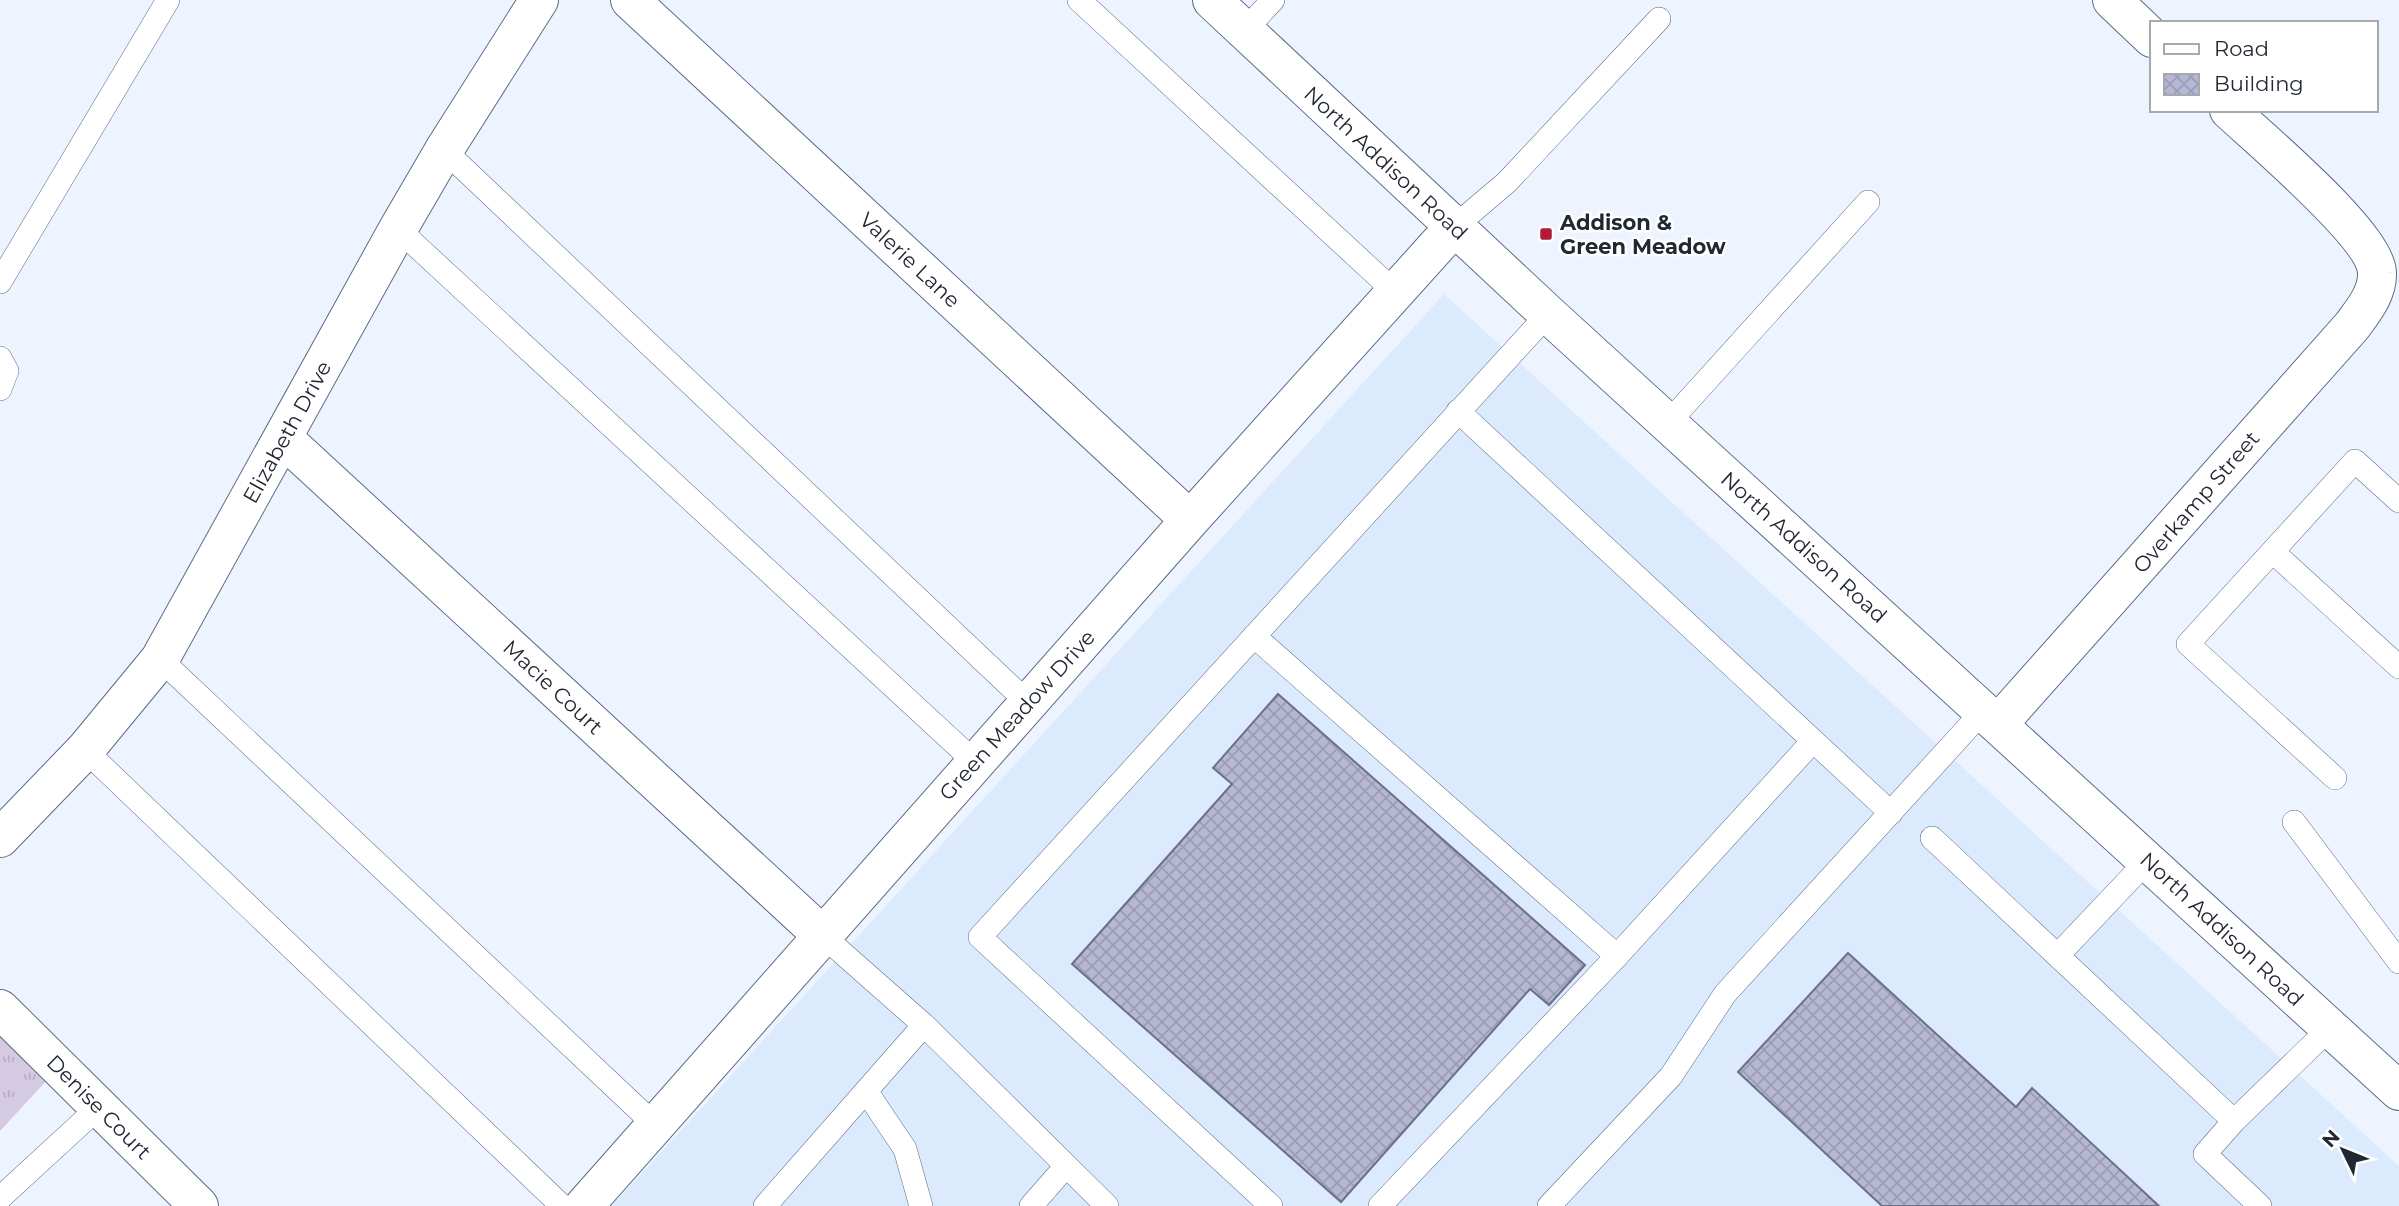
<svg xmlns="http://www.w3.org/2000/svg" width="2399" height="1206" viewBox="0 0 2399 1206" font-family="Montserrat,sans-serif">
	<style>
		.built { fill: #dceafd }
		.park { fill: url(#park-tufts) }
		.building { fill: url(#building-cross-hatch); stroke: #6e708a; stroke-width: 2 }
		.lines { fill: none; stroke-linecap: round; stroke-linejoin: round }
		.service-casing { stroke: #5d6d83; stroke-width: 24 }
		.minor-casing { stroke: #5d6d83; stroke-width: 40 }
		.tertiary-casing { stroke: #5d6d83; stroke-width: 40 }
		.service { stroke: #fff; stroke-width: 23 }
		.minor { stroke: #fff; stroke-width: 38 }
		.tertiary { stroke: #fff; stroke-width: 38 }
		.poi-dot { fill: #b01c37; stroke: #fff; stroke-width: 2.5 }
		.labels { text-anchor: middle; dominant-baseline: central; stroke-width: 5; stroke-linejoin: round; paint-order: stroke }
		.street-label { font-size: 21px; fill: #212832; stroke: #fff }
		.poi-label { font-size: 21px; font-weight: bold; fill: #212832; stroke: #fff; text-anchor: start }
	</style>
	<defs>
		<pattern id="park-tufts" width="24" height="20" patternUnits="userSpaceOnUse" patternTransform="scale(1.75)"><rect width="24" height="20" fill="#d5cae3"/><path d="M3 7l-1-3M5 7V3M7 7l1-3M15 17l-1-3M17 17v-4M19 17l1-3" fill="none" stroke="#b7aec3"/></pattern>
		<pattern id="building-cross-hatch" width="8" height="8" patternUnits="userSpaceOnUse" patternTransform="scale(1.75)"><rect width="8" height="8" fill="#b5b7d3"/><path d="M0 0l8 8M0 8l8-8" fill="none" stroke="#9b9db6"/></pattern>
	</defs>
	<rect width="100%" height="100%" fill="#edf4ff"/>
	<path class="built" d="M1444,294l955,872v40h-1787z"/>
	<path class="park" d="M0,1024l50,53 -50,54z"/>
	<path class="building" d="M1278,694l307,271 -36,40 -19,-16 -189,213 -269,-238 160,-180 -19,-16z
		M1848,953l168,154 16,-19 127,118h-277l-144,-134z"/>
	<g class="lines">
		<g class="service-casing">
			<path id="service" d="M1079,0l315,291
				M1244,31l29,-31
				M444,150l584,553
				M1454,227l53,-45 152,-163
				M398,229l578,534
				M0,282l168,-282
				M0,358l7,13 -7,18
				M1458,411l433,402
				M1668,423l200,-221
				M2273,552l126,115
				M1254,636l363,320 196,-215
				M160,659l495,466
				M85,750l477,456
				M2335,778l-147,-134 167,-183 44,40
				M2294,822l105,140
				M1932,838l302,283
				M822,935l102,90 183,181
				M2058,955l90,-95
				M866,1091l39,58 16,57
				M0,1198l99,-91
				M765,1206l159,-181
				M1031,1206l35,-40
				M1271,1206l-291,-269 568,-623
				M1380,1206l237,-250
				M1549,1206l122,-130 54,-82 259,-284
				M2260,1206l-55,-52 29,-33 96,-93"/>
		</g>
		<g class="minor-casing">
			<path id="minor" d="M630,0l560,520
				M2112,0l40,38
				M284,439l538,496
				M1999,723l353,-397c11,-15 26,-33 25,-53 -1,-37 -117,-134 -148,-163
				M0,838l85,-88 75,-91 238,-430 46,-79 95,-150
				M0,1009l199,197
				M584,1206l606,-686 264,-293"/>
		</g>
		<g class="tertiary-casing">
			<path id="tertiary" d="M1212,0l336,314 851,777"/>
		</g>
		<use href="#service" class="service"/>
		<use href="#minor" class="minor"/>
		<use href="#tertiary" class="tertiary"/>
	</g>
	<rect class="poi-dot" x="1539" y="227" width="14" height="14" rx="3.5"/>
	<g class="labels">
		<g class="street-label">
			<text transform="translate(1386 163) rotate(43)">North Addison Road</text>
			<text transform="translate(910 260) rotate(43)">Valerie Lane</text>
			<text transform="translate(287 432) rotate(-61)">Elizabeth Drive</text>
			<text transform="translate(2196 502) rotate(-49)">Overkamp Street</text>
			<text transform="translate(1804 547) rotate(42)">North Addison Road</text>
			<text transform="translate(553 687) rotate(43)">Macie Court</text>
			<text transform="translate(1017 715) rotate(-48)">Green Meadow Drive</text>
			<text transform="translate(2222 929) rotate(43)">North Addison Road</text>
			<text transform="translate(99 1107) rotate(45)">Denise Court</text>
		</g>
		<g class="poi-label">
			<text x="1560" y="222">Addison &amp;<tspan x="1560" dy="24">Green Meadow</tspan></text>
		</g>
	</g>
	<rect x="2150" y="21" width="228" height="91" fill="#ffffff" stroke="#a6a9ad" stroke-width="2"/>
	<rect x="2164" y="44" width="35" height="10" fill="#ffffff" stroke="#a6a9ad" stroke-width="2"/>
	<text x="2214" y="56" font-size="21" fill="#212832">Road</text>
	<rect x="2164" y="74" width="35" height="21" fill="url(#building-cross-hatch)" stroke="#a6a9ad" stroke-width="2"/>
	<text x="2214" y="91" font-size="21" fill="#212832">Building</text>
	<g transform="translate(2343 1150) rotate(313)" stroke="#ffffff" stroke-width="5" paint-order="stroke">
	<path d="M0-5L12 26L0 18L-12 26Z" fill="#212832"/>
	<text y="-10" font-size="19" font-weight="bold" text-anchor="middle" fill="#212832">N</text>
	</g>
</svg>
